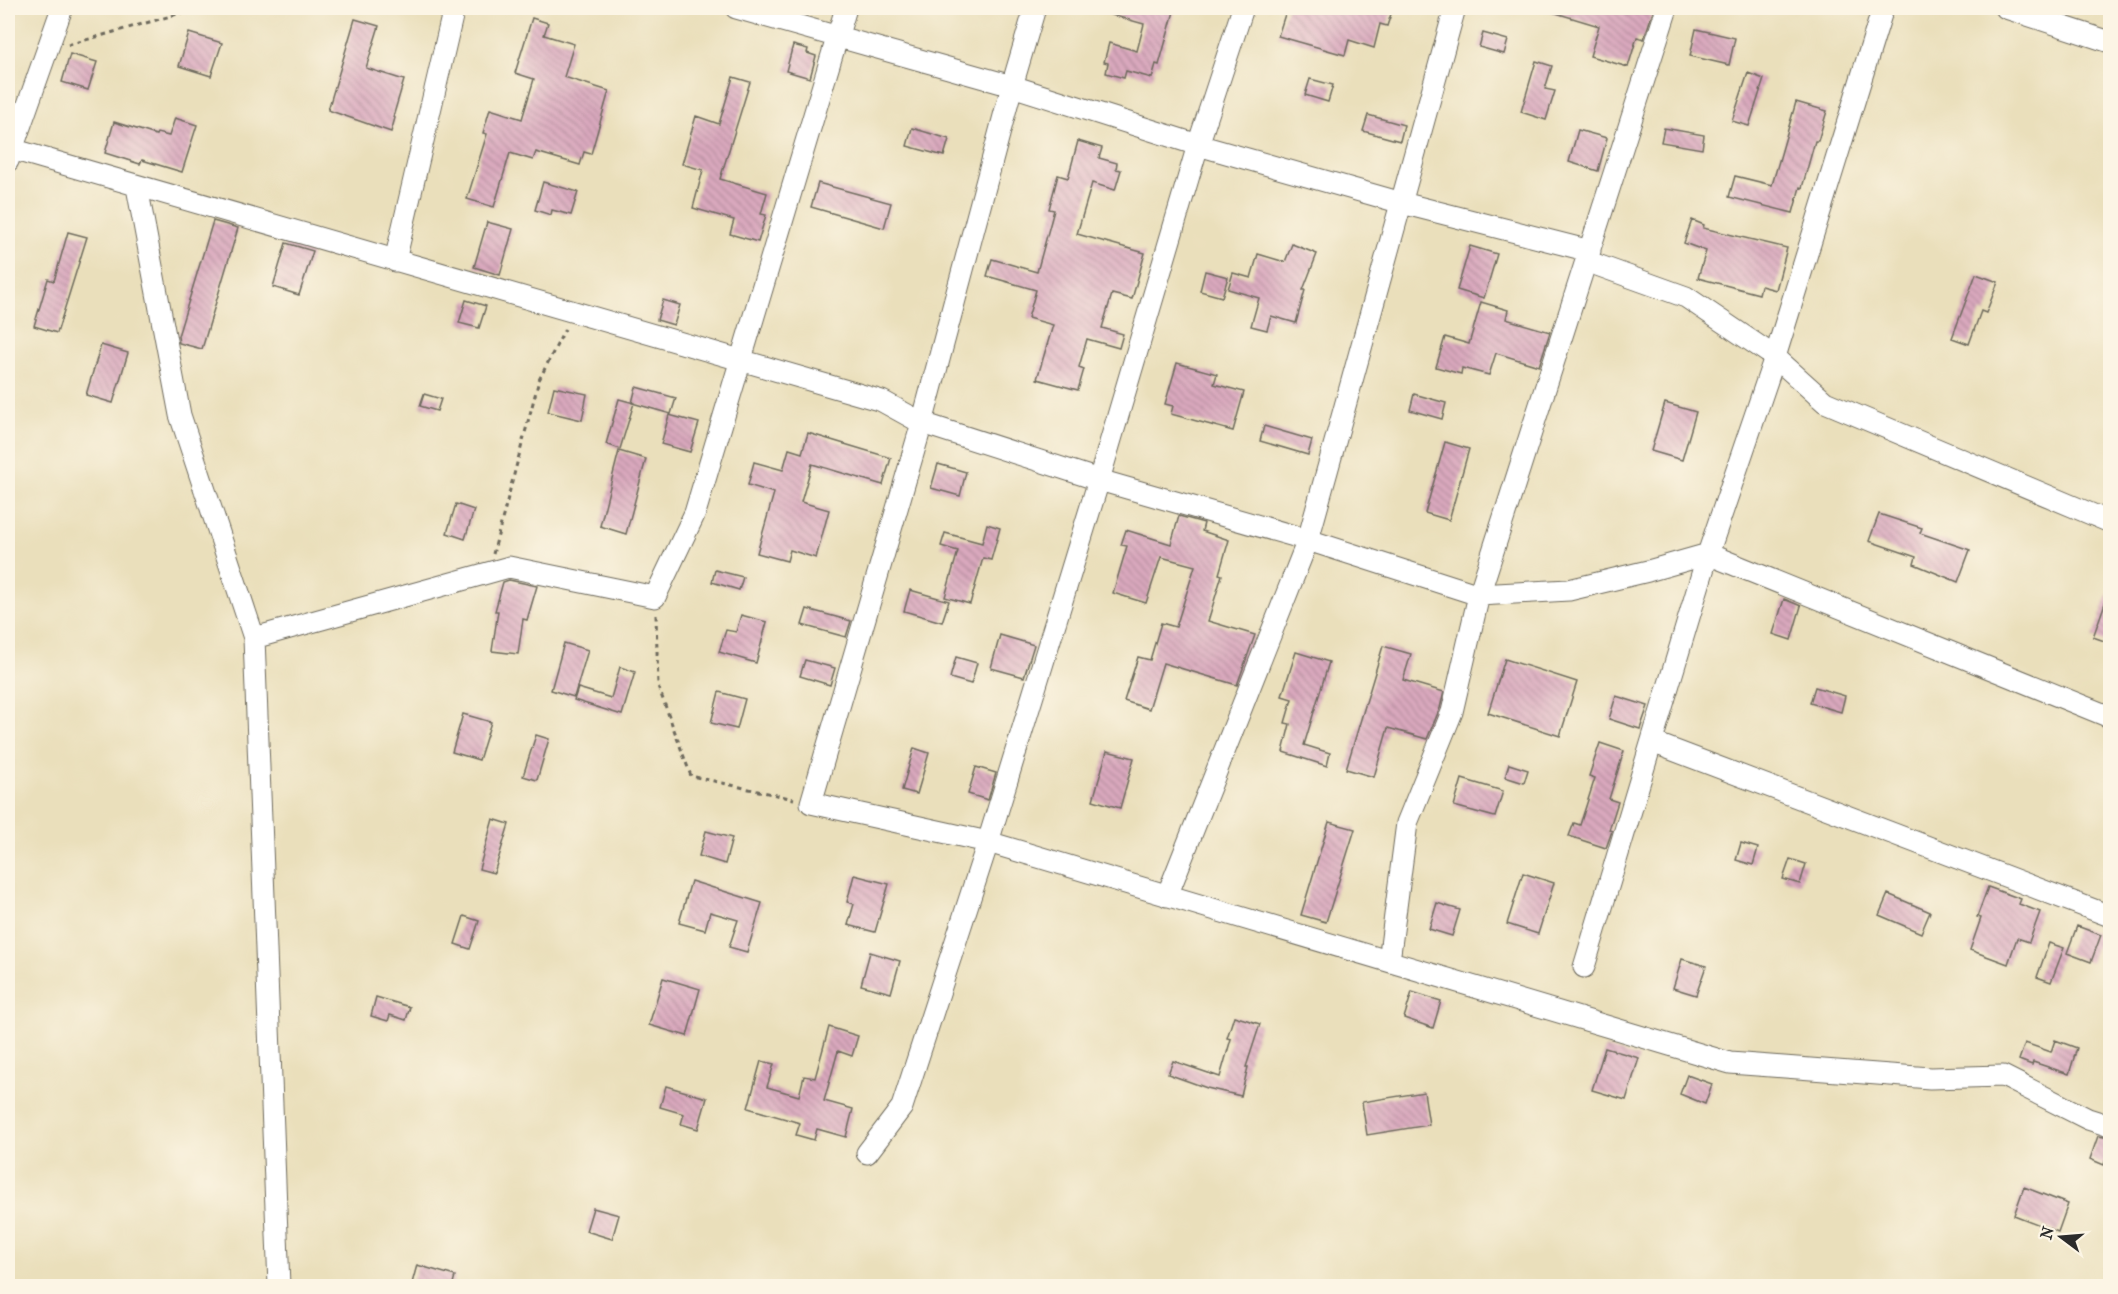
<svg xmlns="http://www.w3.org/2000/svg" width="2118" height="1294" viewBox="0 0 2118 1294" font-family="'IM FELL French Canon',serif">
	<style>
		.building { fill: url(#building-back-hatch) }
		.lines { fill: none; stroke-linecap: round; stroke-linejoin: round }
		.minor-casing { stroke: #6e6a5d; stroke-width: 23 }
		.path { stroke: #6e6a5d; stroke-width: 3; stroke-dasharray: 4.5 4.5; stroke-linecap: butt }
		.minor { stroke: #fff; stroke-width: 21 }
	</style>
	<defs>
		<pattern id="building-back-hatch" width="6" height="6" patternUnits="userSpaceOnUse" patternTransform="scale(1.5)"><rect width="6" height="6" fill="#daa9be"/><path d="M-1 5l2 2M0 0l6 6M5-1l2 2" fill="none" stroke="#b18a9b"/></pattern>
	</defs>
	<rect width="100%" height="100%" fill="#fcf5e5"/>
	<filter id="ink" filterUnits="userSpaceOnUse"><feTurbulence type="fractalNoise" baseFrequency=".0167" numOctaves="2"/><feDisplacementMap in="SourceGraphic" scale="12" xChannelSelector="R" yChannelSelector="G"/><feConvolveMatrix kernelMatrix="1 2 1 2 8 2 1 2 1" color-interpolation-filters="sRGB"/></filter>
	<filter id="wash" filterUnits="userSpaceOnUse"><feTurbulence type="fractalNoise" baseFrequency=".008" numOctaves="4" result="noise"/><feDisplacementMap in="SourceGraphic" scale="24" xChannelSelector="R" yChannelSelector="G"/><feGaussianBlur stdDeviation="1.35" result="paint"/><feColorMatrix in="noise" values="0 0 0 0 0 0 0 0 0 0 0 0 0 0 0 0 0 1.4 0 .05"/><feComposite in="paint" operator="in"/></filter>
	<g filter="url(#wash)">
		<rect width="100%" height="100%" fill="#eadfbb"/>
		<g id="blocks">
			<path class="building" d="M1101,8h74l-16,57 -3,-1 -4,14 -26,-7 -2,7 -18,-5 2,-10 -4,-1 5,-19 28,8 7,-27 -43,-12z
				M1287,8h106l-6,18 -7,-2 -6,24 -25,-8 -4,15 -67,-19z
				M1549,8h105l-10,31 -7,-2 -9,30 -38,-11 9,-30 -50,-15z
				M532,18l16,5 -4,12 30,9 -10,33 45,14 -18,63 -7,-2 -4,13 -44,-13 -3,8 -23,-7 -16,54 -27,-8 20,-65 -4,-1 7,-24 32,10 12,-40 -19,-6z
				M355,19l24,7 -13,42 38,12 -11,37 2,1 -4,14 -63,-22z
				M1696,29l39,9 -6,27 -39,-9z
				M189,33l33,10 -11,33 -32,-10z
				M1483,33l25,7 -4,14 -25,-7z
				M793,45l15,4 -1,4 9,3 -6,22 -24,-7z
				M70,54l27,8 -9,28 -26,-8z
				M1536,61l16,5 -7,23 10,2 -9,29 -25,-8z
				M1748,73l16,6 -15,47 -17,-5z
				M733,77l17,5 -30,97 47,14 -6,21 5,1 -8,27 -28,-8 4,-14 -41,-12 10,-38 -21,-6 14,-48 23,8z
				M1310,79l23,6 -5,17 -23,-7z
				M1796,102l31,9 -9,30h-3l-13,47 -2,-1 -7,26 -64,-16 6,-21 37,9z
				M1368,115l36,10 -4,16 -37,-10z
				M175,118l22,7 -15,47 -40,-12 -2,4 -35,-11 9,-31 42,13 1,-2 12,3z
				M912,128l37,11 -5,17 -37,-10z
				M1664,128l40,7 -2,14 -41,-7z
				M1578,130l29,8 -9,33 -29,-9z
				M1078,141l24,7 -3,10 18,5 -1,6 5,1 -6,20 -23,-7 -15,51 68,19 -13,46 -20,-5 -10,34 21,6 -4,14 -32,-9 -8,28 5,2 -6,21 -41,-11 16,-54 -25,-7 8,-28 -49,-14 5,-17 45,13 17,-62 -5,-1 9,-34 10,3z
				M543,182l35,10 -7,23 -19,-5 -1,5 -16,-5z
				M818,183l73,20 -7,25 -73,-21z
				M1692,220l12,5 -1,3 84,20 -11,42 -15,-4 -2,8 -61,-16 8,-27 -22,-8z
				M213,221l25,7 -36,121 -23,-6 -1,-7z
				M487,222l26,7 -13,46 -26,-8z
				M68,232l19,5 -30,96 -23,-7 14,-47 6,2z
				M286,243l27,8 -14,44 -26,-8z
				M1292,244l25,10 -14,36h2l-9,33 -25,-7 -4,14 -16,-4 8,-28 -31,-9 5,-16 18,5 7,-24 27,8z
				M1470,246l27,8 -13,44 -27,-8z
				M1205,271l23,6 -6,20 -22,-6z
				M1976,274l22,8 -12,31 -5,-2 -12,33 -17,-6z
				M466,300l20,6 -7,22 -20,-5z
				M663,300l17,5 -6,20 -17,-5z
				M1481,302l27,8 -2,9 44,13 -11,34 -43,-13 -7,22 -27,-7 -1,6 -25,-7 9,-30 24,7z
				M101,345l27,8 -15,50 -27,-8z
				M1177,363l40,11 -3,10 30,8 -11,39 -62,-17 2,-8 -8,-2z
				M554,387l33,7 -5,26 -34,-8z
				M636,387l40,11 -5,16 -39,-11z
				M424,394l17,5 -4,12 -17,-5z
				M1414,394l32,9 -4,16 -32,-9z
				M619,399l15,4 -14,46 -14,-5z
				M1665,403l31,9 -14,48 -31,-9z
				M669,415l30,8 -9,29 -29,-8z
				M1264,426l48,14 -4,15 -48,-14z
				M808,433l83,25 -8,27 -71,-21 -11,38 28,8 -13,48 -26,-8 -3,11 -30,-8 17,-60 -26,-8 6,-23 29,8 6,-21 13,4z
				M1445,442l24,7 -20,71 -24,-7z
				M619,451l27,8 -20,75 -26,-8z
				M938,464l28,8 -6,24 -29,-8z
				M456,504l18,6 -9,29 -18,-6z
				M1879,514l43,14 -2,5 50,17 -12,32 -44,-18 2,-7 -47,-16z
				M1179,516l25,7 -2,8 27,9 -10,34 3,1 -14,46 47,14 -18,50 -74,-22 -14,46 -25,-8 14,-44 12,3 11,-37 15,4 19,-61 -34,-9 -15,46 -33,-10 14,-47 -6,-1 5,-15 45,14z
				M987,524l13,4 -9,32 -8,-2 -13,46 -25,-7 13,-46 -17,-5 4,-13 37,10z
				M715,570l28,7 -4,13 -27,-8z
				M509,580l28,6 -10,34 -4,-1 -5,35 -26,-3 6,-40h-3l8,-29z
				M910,590l39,11 -7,21 -38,-11z
				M2109,592h1v51l-17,-6z
				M1784,599l17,7 -10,34 -18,-6z
				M807,609l44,12 -5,16 -44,-12z
				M741,615l26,7 -11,41 -37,-11 7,-22 10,2z
				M1000,635l34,10 -10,32 -33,-9z
				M564,643l24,7 -14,47 -23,-7z
				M1383,646l28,8 -8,26 41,12 -4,16 -13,31 -39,-11 -14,49 -28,-8z
				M1296,652l33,10 -25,83 26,8 -3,13 -44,-14 7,-28 -5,-1 7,-24 -10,-3z
				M956,657l21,6 -6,21 -21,-6z
				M1505,659l72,23 -17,54 -72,-23z
				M805,660l30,8 -5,17 -30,-9z
				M620,667l15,5 -13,43 -48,-15 4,-12 33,10z
				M1815,687l30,9 -4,16 -31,-9z
				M719,692l26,7 -8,30 -26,-6z
				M1616,696l32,10 -8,23 -31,-10z
				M463,714l28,8 -12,38 -27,-8z
				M536,735l13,4 -12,41 -14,-4z
				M1600,743l24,8 -15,48 9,3 -9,28 3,1 -6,17 -37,-12 5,-13 6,2 15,-47 -6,-2z
				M914,748l15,5 -12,41 -15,-4z
				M1107,751l27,7 -14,50 -27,-8z
				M1509,764l19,6 -4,13 -19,-6z
				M976,767l20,6 -8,27 -20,-6z
				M1462,779l41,12 -8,26 -41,-11z
				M493,819l16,5 -15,49 -15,-4z
				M1329,822l26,7 -29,93 -25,-7z
				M706,831l26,7 -7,26 -26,-8z
				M1741,843l17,5 -5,17 -17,-5z
				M1790,859l16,5 -6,20 -17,-5z
				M1523,873l31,10 -16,51 -31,-10z
				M854,875l35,9 -14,48 -27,-7 6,-21 -7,-2z
				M691,881l71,22 -15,49 -18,-5 9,-27 -28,-8 -5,18 -26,-7z
				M1988,887l33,12 -2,5 21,8 -11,30 -12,-4 -9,26 -38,-14 11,-32 -4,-1z
				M1888,894l42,18 -9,21 -42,-18z
				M1437,903l23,7 -8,26 -23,-7z
				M464,916l15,5 -9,28 -15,-5z
				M2077,926l24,9 -10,27 -24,-9z
				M2049,943l15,5 -13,34 -14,-5z
				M870,952l30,9 -9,32 -30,-8z
				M1682,959l24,7 -10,29 -23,-7z
				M663,978l37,11 -13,47 -38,-11z
				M1412,992l29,9 -8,27 -29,-10z
				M376,997l34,10 -4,13 -16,-5 -2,6 -17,-5z
				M1234,1016l26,8 -14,43h2l-7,29 -34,-8 -39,-14 5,-13 47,16 11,-38 -4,-1z
				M829,1027l29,9 -6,20 -14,-5 -14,50 29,8 -7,28 -29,-8 -3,11 -18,-5 4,-12 -52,-15 13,-47 13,3 -7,23 32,9 5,-20 11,2z
				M2055,1040l22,8 -8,26 -36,-12 -1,3 -13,-5 6,-17 26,9z
				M1605,1048l34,10 -13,42 -34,-10z
				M1687,1075l25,9 -7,20 -25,-10z
				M666,1086l41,12 -9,31 -17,-5 3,-10 -24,-7z
				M1424,1092l5,33 -62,10 -5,-33z
				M2098,1136l12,2v9l-6,18 -14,-6z
				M2024,1187l44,17 -10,28 -44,-17z
				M593,1208l26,7 -7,24 -26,-8z
				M417,1265l38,11 -3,11h-41z"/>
		</g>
	</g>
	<g filter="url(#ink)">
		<use href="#blocks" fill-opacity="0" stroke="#6e6a5d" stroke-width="1.5"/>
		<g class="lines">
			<g class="minor-casing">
				<path id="minor" d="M736,8l276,78 186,59 204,58 188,48
					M1035,8l-23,78 -90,337 -111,380 177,39 742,221 200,15 73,-2 85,43 22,7
					M2006,8l104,34
					M8,148l874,253 40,22 177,57 209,60 171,55 90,-5 79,-19 60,-17 402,163
					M8,161l54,-153
					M137,187l43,228 74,223 25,648
					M395,261l59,-253
					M1586,261l100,36 89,60 50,45 285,120
					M254,638l255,-71 146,30 40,-84 151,-505
					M1652,742l458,174
					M1167,896l141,-356 147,-532
					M1389,961l18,-138 45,-111 27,-117 188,-587
					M1584,967l124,-413 67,-197 108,-349
					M867,1153l35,-46 86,-265 111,-362 99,-335 45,-137"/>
			</g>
			<path class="path" d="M68,45l131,-37
				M493,554l46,-174 26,-51
				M656,615l2,71 33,90 103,23"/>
			<use href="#minor" class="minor"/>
		</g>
	</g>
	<rect width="2118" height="1294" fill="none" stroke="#fcf5e5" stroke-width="30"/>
	<g transform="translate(2061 1237) rotate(286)" stroke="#fcf5e5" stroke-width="4.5" paint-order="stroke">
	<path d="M0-4.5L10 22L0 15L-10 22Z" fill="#2b2b2b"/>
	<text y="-9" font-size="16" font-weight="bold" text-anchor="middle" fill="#2b2b2b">N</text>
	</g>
</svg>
